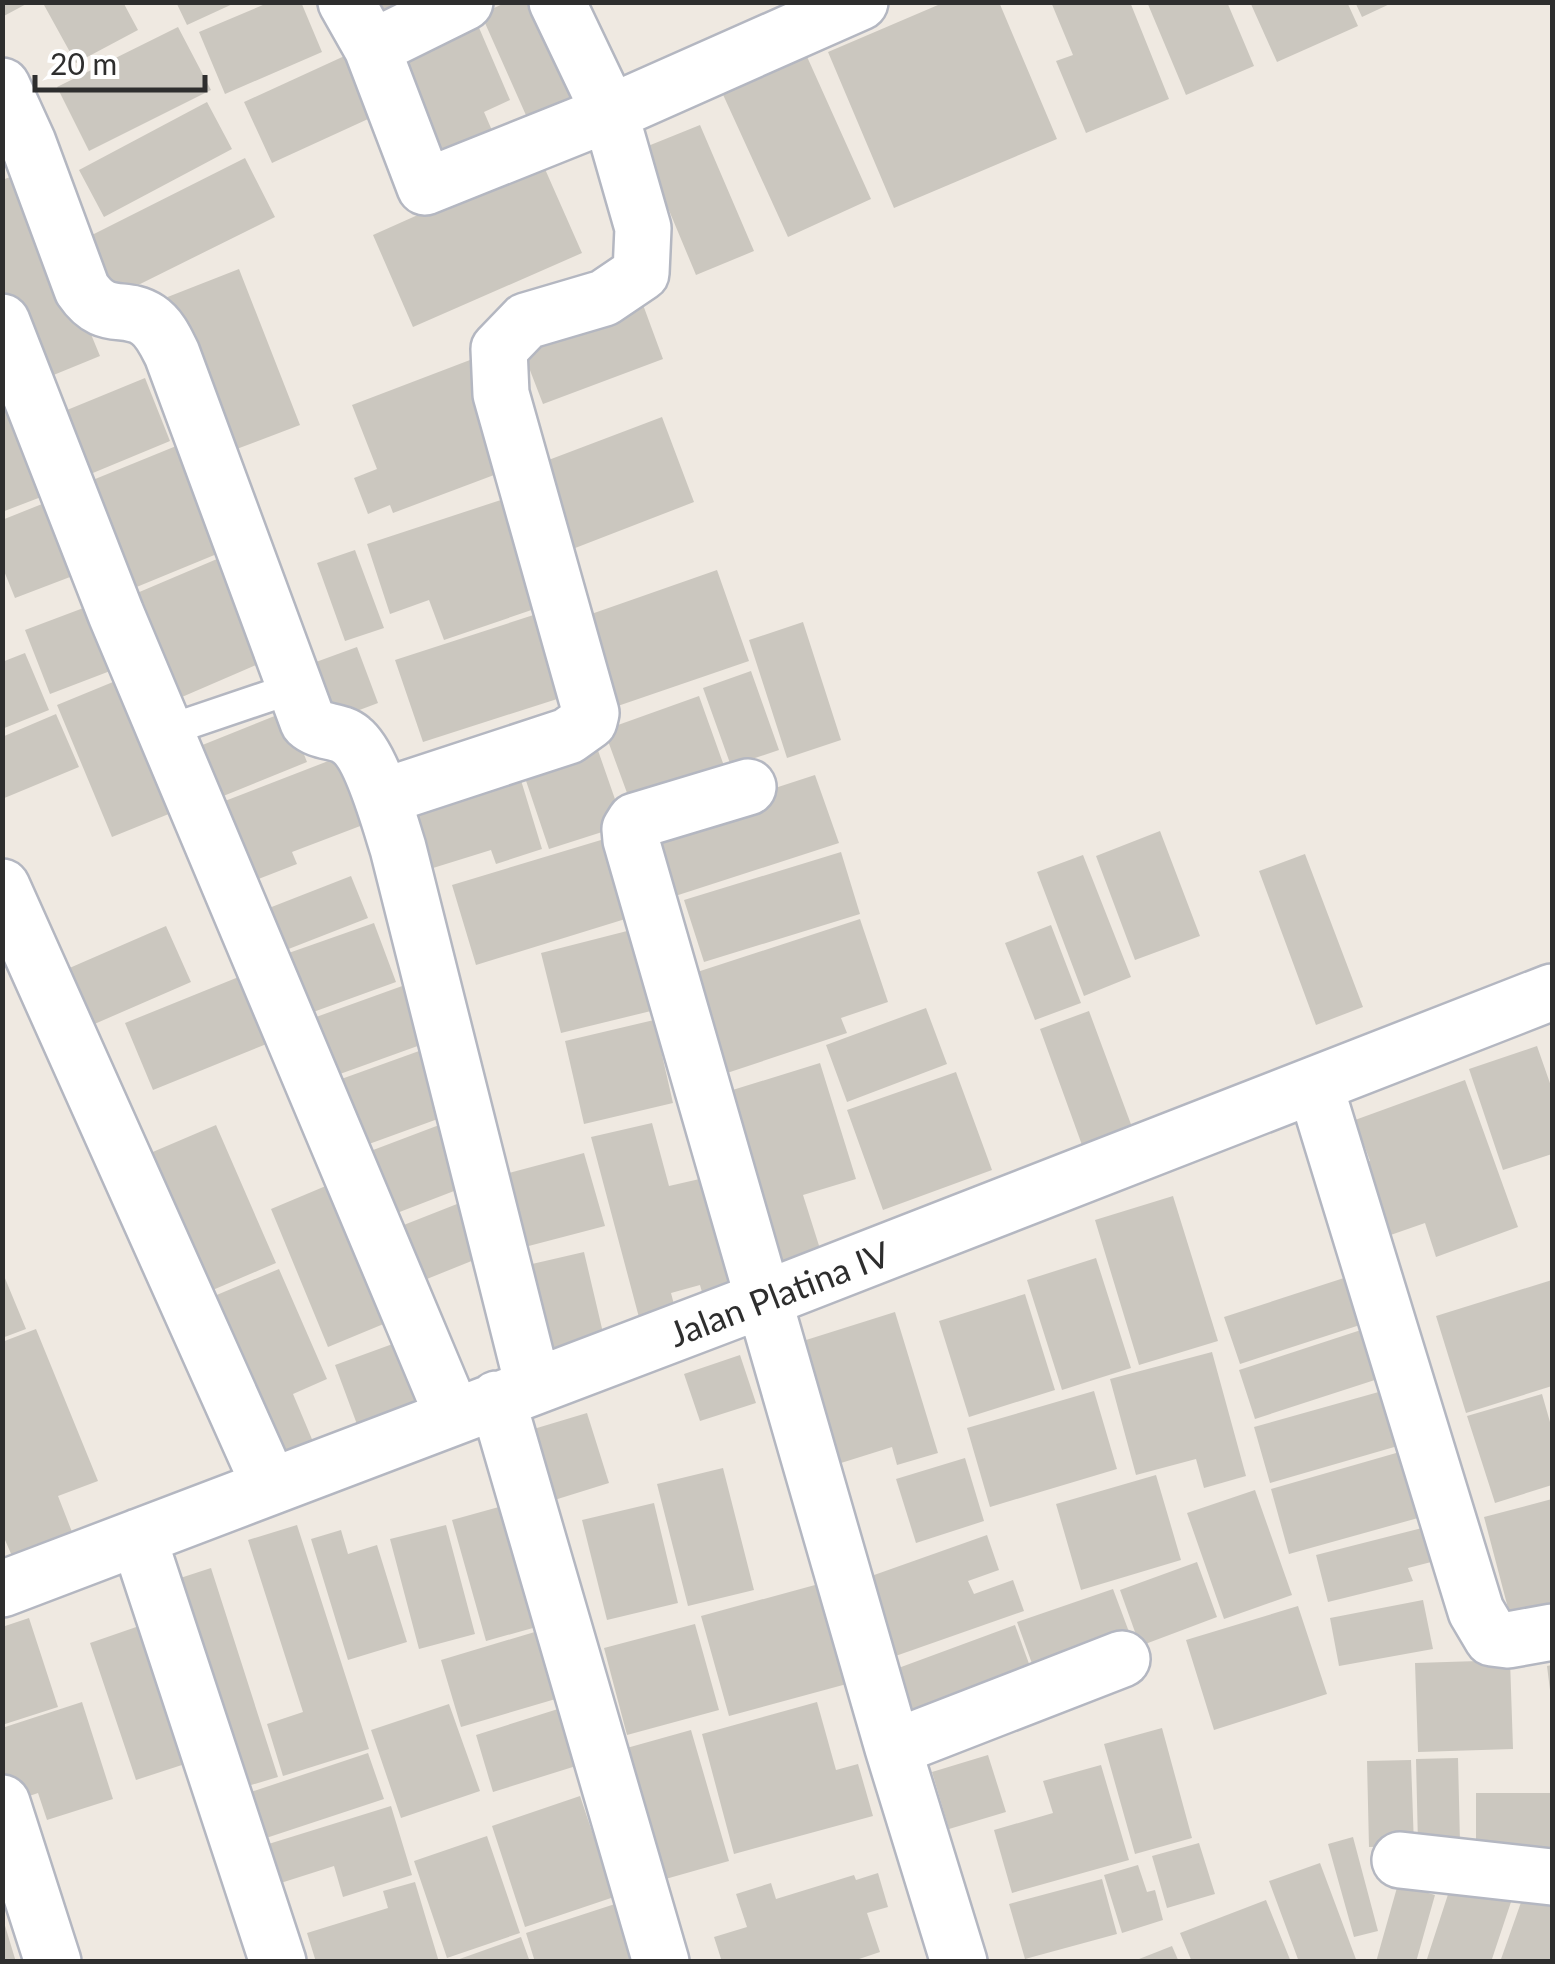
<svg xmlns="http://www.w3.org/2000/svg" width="1555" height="1964" viewBox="0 0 1555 1964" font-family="Lato,sans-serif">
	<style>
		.building { fill: #cbc7bf }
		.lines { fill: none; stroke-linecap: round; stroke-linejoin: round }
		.service-casing { stroke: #b4b7c1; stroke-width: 35 }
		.minor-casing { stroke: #b4b7c1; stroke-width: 60 }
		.service { stroke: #fff; stroke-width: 30 }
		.minor { stroke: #fff; stroke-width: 55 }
		.labels { text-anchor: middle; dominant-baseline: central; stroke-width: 10; stroke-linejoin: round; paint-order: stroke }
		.street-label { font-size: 35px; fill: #2e2e2e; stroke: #fff }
	</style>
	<rect width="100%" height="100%" fill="#efe9e1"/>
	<path class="building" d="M2,2h28l-28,15z
		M49,2h74l15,28 -62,33 -32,-58z
		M176,2h61l-50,23z
		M270,2h31l21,50 -97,42 -26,-62z
		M369,2h47l-36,20z
		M507,2h44l40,92 -62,28 -48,-108z
		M945,2h54l58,137 -163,69 -66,-156z
		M1051,2h79l39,97 -83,34 -30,-72 17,-6z
		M1147,2h80l27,64 -68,29z
		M1250,2h97l11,24 -81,36z
		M1355,2h39l-32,15z
		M474,16l36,84 -26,12 13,30 -56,24 -49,-116z
		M178,27l33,63 -122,61 -32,-64z
		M804,50l67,149 -83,38 -68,-149z
		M351,53l28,61 -107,49 -28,-61z
		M207,102l25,47 -128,68 -25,-47z
		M700,125l54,126 -58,24 -53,-127z
		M245,158l30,59 -159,79 -30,-58z
		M541,160l41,93 -169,74 -40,-92z
		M24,172l76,184 -66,27 -32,-78v-125z
		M239,269l61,156 -74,28 -61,-155z
		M642,302l21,57 -120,45 -22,-57z
		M470,360l40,109 -117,44 -3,-8 -22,9 -14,-36 23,-9 -25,-64z
		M145,378l25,63 -94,39 -26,-63z
		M2,385l60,104 -60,23z
		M662,417l32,85 -124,48 -32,-86z
		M186,442l43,107 -107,44 -44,-107z
		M516,495l36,108 -108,37 -15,-40 -39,14 -23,-70z
		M62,496l29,73 -76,29 -13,-32v-46z
		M355,550l29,78 -39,13 -28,-78z
		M217,559l27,63 33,34 -102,44 -45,-104z
		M717,570l32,91 -140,48 -32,-90z
		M94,604l24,64 -68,26 -25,-64z
		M552,609l27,83 -156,50 -28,-82z
		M803,622l38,118 -54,18 -38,-118z
		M357,647l21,56 -53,20 -20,-57z
		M25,653l24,57 -47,19v-67z
		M751,671l28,79 -48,16 -28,-78z
		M130,675l56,132 -74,30 -55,-132z
		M699,696l29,81 -94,35 -30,-82z
		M287,711l20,51 -96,39 -21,-51z
		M56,714l23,53 -77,32v-62z
		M593,736l31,89 -75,24 -30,-89z
		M349,753l27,67 -84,32 5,12 -54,21 -31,-79z
		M516,764l26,85 -46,15 -5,-14 -58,18 -22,-72z
		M815,775l24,68 -173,56 -23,-68z
		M1160,831l40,105 -65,24 -39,-104z
		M611,837l24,79 -159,49 -24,-80z
		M841,852l19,62 -156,48 -20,-62z
		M1305,854l58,153 -47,18 -57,-154z
		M1083,855l48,122 -47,19 -47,-124z
		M351,876l17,42 -82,32 -17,-42z
		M860,919l28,83 -47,16 6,15 -126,42 -33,-100z
		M374,923l22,59 -91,33 -22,-60z
		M1051,925l30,78 -46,17 -30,-77z
		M166,926l25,56 -108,47 -25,-56z
		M631,930l20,81 -90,22 -20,-80z
		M246,974l28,67 -121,49 -28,-67z
		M405,985l21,58 -100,36 -21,-58z
		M926,1008l21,56 -100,38 -21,-57z
		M1089,1011l43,116 -50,18 -42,-116z
		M654,1020l19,83 -89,21 -19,-83z
		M433,1046l24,66 -99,36 -25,-66z
		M1537,1046l15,43v65l-49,16 -34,-101z
		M820,1063l36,116 -53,16 18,57 -56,18 -55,-173z
		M956,1072l36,98 -109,40 -36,-100z
		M1465,1080l53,147 -82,30 -11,-34 -43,15 -26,-72 14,-5 -15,-41z
		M455,1119l25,62 -96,37 -24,-63z
		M652,1123l17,63 35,-8 31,118 -30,7 -5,-18 -29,8 6,23 -36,9 -50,-188z
		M216,1125l60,138 -75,32 -60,-138z
		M584,1153l21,73 -84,22 -20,-73z
		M340,1180l58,138 -70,29 -57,-138z
		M1173,1196l45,145 -79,24 -44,-145z
		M457,1204l22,54 -67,27 -21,-55z
		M584,1252l20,85 -63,16 -22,-86z
		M1096,1258l35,110 -69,22 -35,-110z
		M279,1269l48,110 -34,15 21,50 -44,18 -70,-160z
		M2,1271l24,58 -24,9z
		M1347,1277l16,47 -123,40 -16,-47z
		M1552,1280v106l-86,27 -30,-97z
		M1025,1294l30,96 -86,27 -30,-96z
		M895,1312l43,141 -41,12 -5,-18 -67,21 -38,-122z
		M36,1329l62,152 -40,15 14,36 -60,24 -10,-23v-191z
		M1364,1329l17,49 -126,41 -16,-49z
		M409,1338l24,61 -75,28 -23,-62z
		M1212,1352l34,124 -42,12 -8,-29 -60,16 -26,-96z
		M740,1355l16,48 -56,18 -16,-47z
		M1400,1386l15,55 -145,42 -16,-56z
		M1094,1391l23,78 -127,38 -23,-79z
		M1542,1394l10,35v56l-57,18 -28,-87z
		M587,1413l22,70 -61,19 -21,-71z
		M1417,1447l19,66 -147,41 -18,-65z
		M965,1458l19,63 -68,22 -20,-64z
		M723,1468l31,122 -66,16 -31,-122z
		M1156,1475l25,85 -100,30 -25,-86z
		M1255,1490l37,105 -68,24 -37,-106z
		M1552,1499v118l-39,10 -29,-110z
		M654,1503l24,100 -71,17 -25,-100z
		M506,1505l34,121 -54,15 -34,-121z
		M297,1525l72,224 -86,27 -16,-52 36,-12 -55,-172z
		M446,1525l29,109 -56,15 -29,-110z
		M1426,1527l9,34 -27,7 5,13 -85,21 -12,-47z
		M341,1530l7,24 29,-9 30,97 -59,18 -37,-121z
		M987,1535l12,35 -31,11 6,13 39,-14 11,31 -137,48 -27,-79z
		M1197,1562l20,55 -77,29 -20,-56z
		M211,1568l67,209 -47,14 -66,-208z
		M826,1582l28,100 -125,34 -28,-100z
		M1113,1589l22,59 -96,35 -22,-61z
		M1423,1600l10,49 -94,17 -9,-48z
		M1298,1606l29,88 -113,36 -28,-90z
		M29,1618l29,89 -56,18v-98z
		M695,1624l24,86 -92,25 -23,-87z
		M142,1625l46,138 -52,17 -46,-137z
		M1015,1625l21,58 -121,45 -22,-58z
		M538,1631l21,67 -98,29 -20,-67z
		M1510,1660l3,89 -95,3 -3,-89z
		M1552,1665v25h-2l-3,-24z
		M82,1702l31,97 -66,21 -9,-27 -29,10 -7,-18v-57z
		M817,1702l19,68 22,-6 15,52 -139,38 -32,-120z
		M449,1704l31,87 -79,27 -30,-88z
		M558,1709l18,57 -83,26 -17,-57z
		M1162,1728l30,110 -57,16 -31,-110z
		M691,1730l38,131 -74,21 -39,-131z
		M368,1753l16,46 -133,44 -15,-46z
		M988,1755l18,57 -57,17 -17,-57z
		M1458,1758l2,85 -42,1 -2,-85z
		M1411,1760l3,86 -45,1 -2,-86z
		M1101,1765l28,95 -117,33 -18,-63 59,-17 -10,-32z
		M1476,1793h76v68h-76z
		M580,1796l34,101 -89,30 -33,-101z
		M391,1806l21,69 -69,22 -9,-31 -69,22 -13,-39z
		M487,1836l33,97 -73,25 -33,-97z
		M1353,1837l25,94 -24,6 -26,-93z
		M1199,1843l16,51 -48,14 -15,-52z
		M1320,1863l37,99h-58l-30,-81z
		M1138,1865l9,27 8,-2 8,30 -41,13 -18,-58z
		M878,1873l10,34 -21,6 13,39 -30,10h-128l-8,-25 33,-10 -11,-33 35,-11 5,16 78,-24 2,5z
		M1454,1876l59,20 -22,66h-65z
		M1102,1879l15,55 -92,25 -16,-55z
		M415,1882l24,80h-123l-9,-29 81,-25 -5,-17z
		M1398,1884l37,11 -19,67h-40z
		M1525,1891l27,10v61h-52z
		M1266,1900l25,62h-99l-12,-29z
		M615,1904l18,58h-98l-9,-29z
		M2,1919h1l13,43h-14z
		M521,1937l9,25h-76v-1z
		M1172,1946l7,16h-45v-1z"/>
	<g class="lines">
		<g class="service-casing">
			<path id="service" d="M166,731l130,-44"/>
		</g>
		<g class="minor-casing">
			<path id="minor" d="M346,2l26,46 53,139 185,-74 250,-111
				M372,48l93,-46
				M2,86l26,57 54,146c23,34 42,15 66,31 12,8 18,22 24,34l136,368c13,12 30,7 43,18 21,16 39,83 47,108l135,537
				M2,322l114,292 337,802
				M748,787l-113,34 -5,8 1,11 262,908 66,214
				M382,797l186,-61 21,-15 2,-8 -90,-319 -2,-45 27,-28 78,-23 37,-25 2,-45 -33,-115 -53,-111
				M2,887l268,599
				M1315,1086l161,525 16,27 16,2 44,-8
				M497,1399l164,563
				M138,1537l140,425
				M2,1589l760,-289 790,-308
				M893,1748l229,-89
				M2,1803l51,159
				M1400,1860l152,17"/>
		</g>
		<use href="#service" class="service"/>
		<use href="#minor" class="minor"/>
	</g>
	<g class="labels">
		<g class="street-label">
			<text transform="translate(779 1293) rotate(-21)">Jalan Platina IV</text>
		</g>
	</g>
	<rect width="1555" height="1964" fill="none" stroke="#2e2e2e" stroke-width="10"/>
	<path d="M35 75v15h170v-15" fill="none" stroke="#2e2e2e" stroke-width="5"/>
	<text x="50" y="75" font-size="30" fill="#2e2e2e" stroke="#ffffff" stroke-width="8" paint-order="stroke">20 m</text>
</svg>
